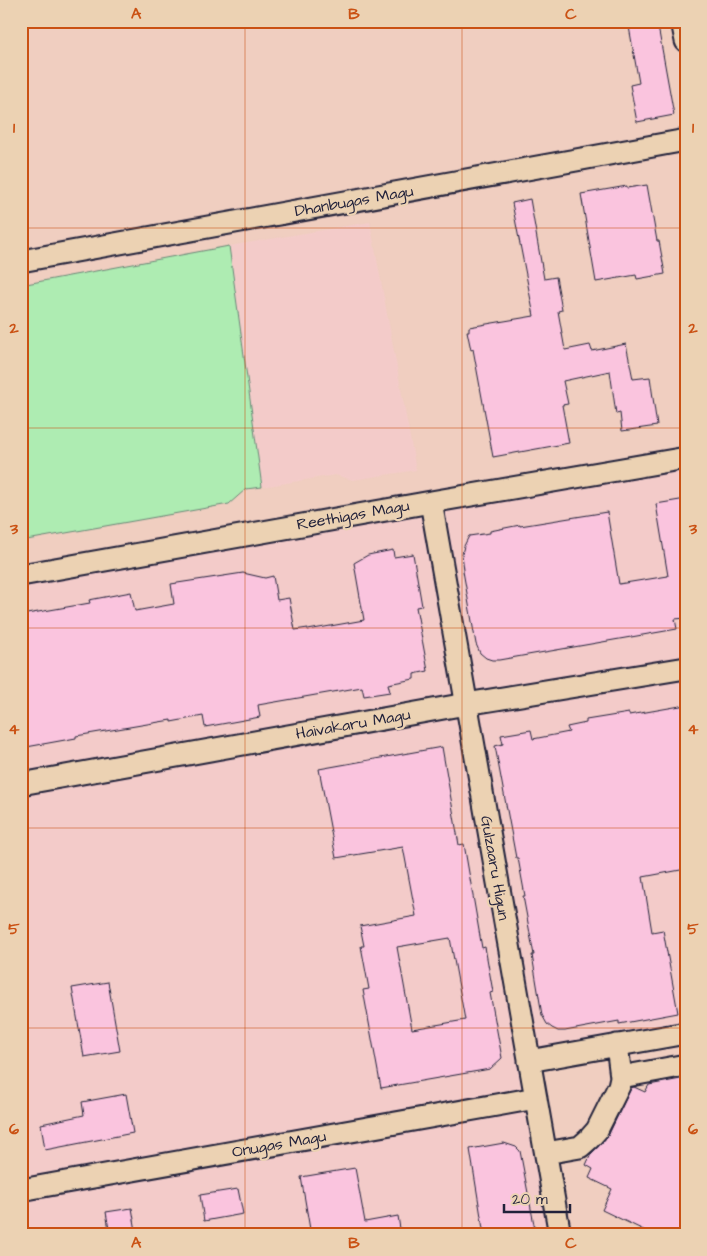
<svg xmlns="http://www.w3.org/2000/svg" width="707" height="1256" viewBox="0 0 707 1256" font-family="'Architects Daughter',sans-serif">
	<style>
		.built { fill: #f3cbc9 }
		.green { fill: #aeecb2; stroke: #688776 }
		.building { fill: #fac4de; stroke: #22223b; fill-rule: evenodd }
		.lines { fill: none; stroke-linecap: round; stroke-linejoin: round }
		.minor-casing { stroke: #22223b; stroke-width: 25 }
		.minor { stroke: #ecd2b3; stroke-width: 21 }
		.grid { fill: none; stroke: #ca5113; stroke-width: 1; stroke-opacity: 0.55 }
		.labels { text-anchor: middle; dominant-baseline: central; stroke-width: 4.5; stroke-linejoin: round; paint-order: stroke }
		.street-label { font-size: 16px; fill: #22223b; stroke: #ecd2b3 }
		.neatline { fill: none; stroke: #ca5113; stroke-width: 2 }
		.grid-label { font-size: 16px; text-anchor: middle; font-weight: bold; fill: #ca5113 }
	</style>
	<rect width="100%" height="100%" fill="#f0cec0"/>
	<filter id="ink" filterUnits="userSpaceOnUse"><feTurbulence type="fractalNoise" baseFrequency=".02" numOctaves="2"/><feDisplacementMap in="SourceGraphic" scale="10" xChannelSelector="R" yChannelSelector="G"/><feConvolveMatrix kernelMatrix="1 2 1 2 8 2 1 2 1" color-interpolation-filters="sRGB"/></filter>
	<g filter="url(#ink)">
		<path class="built" d="M370,222l46,248 -63,10 -18,-5 -73,12 -33,-241z
			M686,458v575l-157,28 31,174h-539v-660z"/>
		<path class="green" d="M229,246l33,241 -16,2 -17,15 -208,37v-256z"/>
		<path class="building" d="M628,21h29l17,94 -37,7 -7,-37 9,-2z
			M647,185l10,56h2l6,33 -28,5 -1,-4 -40,7 -15,-88 46,-8v2z
			M530,199l14,80 12,-2 6,33 -4,1 7,39 25,-5 2,6 34,-7 7,35 17,-2 7,49 -35,5 -2,-18 -4,1 -6,-43 -47,10 5,23 -6,1 7,38 -76,14 -20,-108 -2,1 -4,-19h2v-4l65,-11 -22,-113z
			M686,499v119l-11,1 2,10 -178,31h-7l-6,-2 -6,-5 -4,-9 -13,-73 1,-1 -2,-16 2,-8 5,-10 21,-3v-2l30,-6v1l87,-14 12,72 49,-8 -12,-72z
			M393,550l1,7 19,-3 9,52 -6,1 12,64 -14,3v5l-26,5 2,8 -26,4 -2,-9 -104,18 2,12 -55,10 -2,-11 -32,6v-2l-95,16v2l-55,10v-133l69,-12 -1,-3 42,-8 4,19 39,-7 -3,-20 72,-11 22,5 8,-2 4,24 12,-2 6,32 13,-2v2l56,-10 -10,-57 14,-8z
			M686,705v164l-43,8 9,55 11,-2 15,83 -59,11v-3l-54,10h-7l-6,-3 -5,-4 -5,-9 -10,-60h2l-11,-59h2l-7,-38h-2l-21,-112 8,-2 -2,-9 30,-5 2,9 36,-7 -2,-5 19,-4v-3l43,-7v2z
			M442,747l17,98 5,-1 18,104 3,-1 8,45 -3,1 12,65 -12,11 -109,19 -18,-98 6,-1 -8,-43h3l-4,-20 56,-10 -13,-69 -67,11 -17,-89zM450,938l15,82 -53,9 -15,-82z
			M108,982l12,69 -36,6 -12,-69z
			M686,1078v157h-32l-52,-25 10,-21 -23,-11 4,-9 -7,-4 5,-11 17,-18 23,-48 3,-1 11,5 4,-7z
			M126,1094l7,39 -88,17 -4,-26 43,-9 -2,-13z
			M504,1143l12,4 4,4 16,84h-52l-14,-86z
			M355,1168l10,54 33,-6 3,19h-90l-10,-58z
			M238,1189l5,25 -39,7 -4,-26z
			M132,1208l4,23 -26,4 -4,-23z"/>
		<g class="lines">
			<g class="minor-casing">
				<path id="minor" d="M682,21l4,20
					M21,261l665,-121
					M431,502l129,733
					M21,575l410,-73 255,-44
					M21,784l445,-80 220,-36
					M529,1061l157,-28
					M621,1077l65,-12
					M546,1153l34,-6 9,-8 8,-9 22,-44 2,-9 -4,-32
					M21,1190l515,-92"/>
			</g>
			<use href="#minor" class="minor"/>
		</g>
	</g>
	<path class="grid" d="M245,21v1214M462,21v1214M21,228h665M21,428h665M21,628h665M21,828h665M21,1028h665"/>
	<g class="labels">
		<g class="street-label">
			<text transform="translate(354 201) rotate(-10)">Dhanbugas Magu</text>
			<text transform="translate(353 515) rotate(-10)">Reethigas Magu</text>
			<text transform="translate(353 724) rotate(-10)">Haivakaru Magu</text>
			<text transform="translate(495 868) rotate(80)">Gulzaaru Higun</text>
			<text transform="translate(279 1144) rotate(-10)">Onugas Magu</text>
		</g>
	</g>
	<rect width="707" height="1256" fill="none" stroke="#ecd2b3" stroke-width="55"/>
	<path d="M504 1204v8h66v-8" fill="none" stroke="#22223b" stroke-width="2.5"/>
	<text x="512" y="1204" font-size="15" fill="#22223b" stroke="#ecd2b3" stroke-width="4" paint-order="stroke">20 m</text>
	<rect x="28" y="28" width="652" height="1200" class="neatline"/>
	<g class="grid-label">
		<text x="136" y="19">A</text>
		<text x="354" y="19">B</text>
		<text x="571" y="19">C</text>
		<text x="14" y="133">1</text>
		<text x="693" y="133">1</text>
		<text x="14" y="333">2</text>
		<text x="693" y="333">2</text>
		<text x="14" y="534">3</text>
		<text x="693" y="534">3</text>
		<text x="14" y="734">4</text>
		<text x="693" y="734">4</text>
		<text x="14" y="934">5</text>
		<text x="693" y="934">5</text>
		<text x="14" y="1134">6</text>
		<text x="693" y="1134">6</text>
		<text x="136" y="1248">A</text>
		<text x="354" y="1248">B</text>
		<text x="571" y="1248">C</text>
	</g>
</svg>
